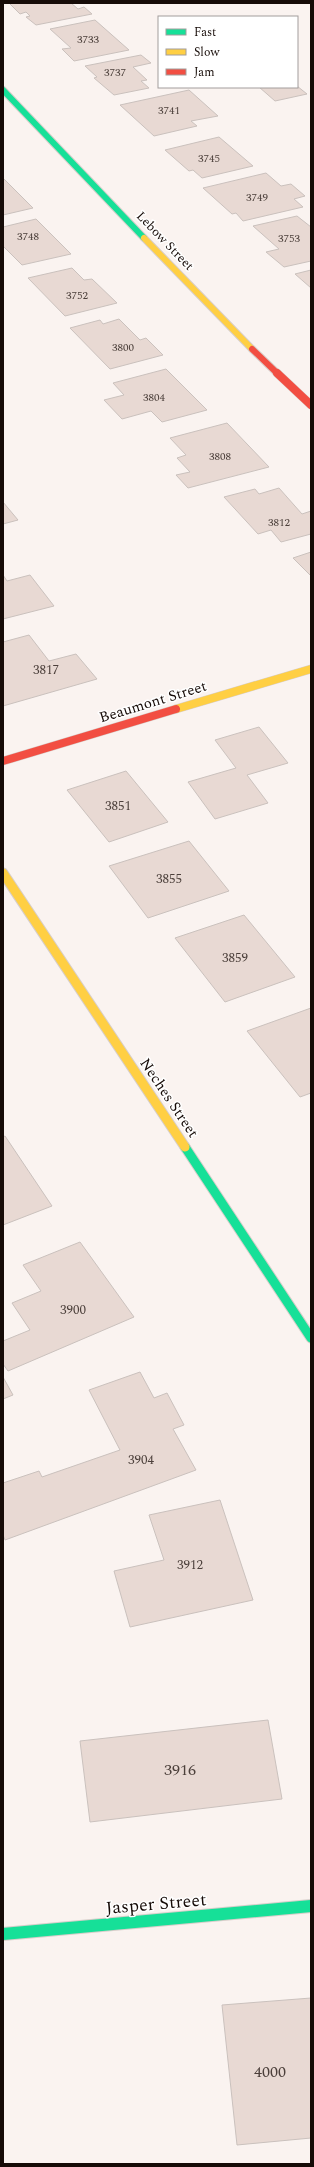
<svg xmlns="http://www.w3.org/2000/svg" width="314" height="2167" viewBox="0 0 314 2167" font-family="Spectral,serif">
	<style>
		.building { fill: #e8d9d3; stroke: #cac1bd }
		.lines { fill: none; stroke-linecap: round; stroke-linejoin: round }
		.fast-far2-casing { stroke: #d7ceca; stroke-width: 8 }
		.fast-far1-casing { stroke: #d7ceca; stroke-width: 11 }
		.fast-casing { stroke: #d7ceca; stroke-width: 14 }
		.slow-far2-casing { stroke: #d7ceca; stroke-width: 8 }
		.slow-far1-casing { stroke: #d7ceca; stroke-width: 9 }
		.slow-casing { stroke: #d7ceca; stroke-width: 11 }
		.jam-far1-casing { stroke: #d7ceca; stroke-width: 8 }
		.jam-casing { stroke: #d7ceca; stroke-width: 9 }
		.fast-far2 { stroke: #16e098; stroke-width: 6 }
		.fast-far1 { stroke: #16e098; stroke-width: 9 }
		.fast { stroke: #16e098; stroke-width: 12 }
		.slow-far2 { stroke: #ffcf43; stroke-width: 6 }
		.slow-far1 { stroke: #ffcf43; stroke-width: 8 }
		.slow { stroke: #ffcf43; stroke-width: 9 }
		.jam-far1 { stroke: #f24e42; stroke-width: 6 }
		.jam { stroke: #f24e42; stroke-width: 8 }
		.labels { text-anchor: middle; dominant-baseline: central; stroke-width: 3; stroke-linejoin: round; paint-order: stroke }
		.far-number-label { font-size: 11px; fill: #4c403b }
		.far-street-label { font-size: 13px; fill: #160b07; stroke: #fff }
		.number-label { font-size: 13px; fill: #4c403b }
		.street-label { font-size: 15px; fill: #160b07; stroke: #fff }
		.near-number-label { font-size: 16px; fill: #4c403b }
		.near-street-label { font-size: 18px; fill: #160b07; stroke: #fff }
	</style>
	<rect width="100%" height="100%" fill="#faf3f0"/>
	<path class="building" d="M9,3h62l7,6 6,-2 8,7 -56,11 -10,-8 4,-1 -4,-4 -6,2z
		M95,20l34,30 -55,11 -12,-12 9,-1 -21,-19z
		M141,55l10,8 -18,4 14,13 -6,1 8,7 -35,7 -20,-17 3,-1 -12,-11z
		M297,86l10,8 -32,7 -16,-14z
		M189,90l29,26 -27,5 6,5 -43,10 -34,-31z
		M219,137l34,29 -51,12 -9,-8 -4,1 -24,-21z
		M266,173l15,13 10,-2 14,12 -11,3 9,8 -60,14 -7,-8 -4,1 -29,-26z
		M3,178l30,30 -30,7z
		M297,216l14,11v34l-27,6 -18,-15 13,-3 -26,-23z
		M36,219l35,35 -49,11 -19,-19v-19z
		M72,268l12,12 8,-1 25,24 -52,13 -37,-38z
		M311,270v18l-16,-14z
		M119,319l21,21 6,-2 17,17 -53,14 -40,-41 30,-8 3,4z
		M166,369l41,41 -45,12 -11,-11 -29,8 -18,-19 20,-5 -11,-12z
		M227,423l42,44 -81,21 -12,-13 14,-3 -13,-14 9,-3 -16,-17z
		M279,488l23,26 9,-3v23l-30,8 -10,-12 -13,4 -34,-37 31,-8 4,5z
		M3,502l15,18 -15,4z
		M311,552v24l-18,-18z
		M3,575l4,6 23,-6 24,31 -51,13z
		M29,635l20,26 27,-7 21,25 -94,27v-64z
		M259,727l29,36 -41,12 21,28 -53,16 -27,-37 48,-14 -21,-28z
		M126,771l42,51 -59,20 -42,-52z
		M189,841l40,50 -81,27 -39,-52z
		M244,915l51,62 -70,25 -50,-64z
		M311,1008v85l-11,4 -53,-66z
		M5,1136l47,70 -49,19v-88z
		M80,1242l54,75 -126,54 -5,-7v-23l27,-11 -18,-27 29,-12 -18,-26z
		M140,1372l14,26 13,-5 17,32 -11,4 23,41 -191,70 -2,-5v-52l36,-12 3,6 78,-27 -31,-60z
		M3,1377l10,18 -10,4z
		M220,1500l33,100 -123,27 -16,-56 50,-11 -15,-45z
		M268,1720l14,79 -192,23 -10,-81z
		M311,1998v140l-74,7 -15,-140z"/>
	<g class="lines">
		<g class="fast-far2-casing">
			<path id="fast-far2" d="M3,90l141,148"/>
		</g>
		<g class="fast-far1-casing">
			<path id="fast-far1" d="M185,1147l126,191"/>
		</g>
		<g class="fast-casing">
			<path id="fast" d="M3,1934l308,-28"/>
		</g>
		<g class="slow-far2-casing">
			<path id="slow-far2" d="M144,238l108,111"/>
		</g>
		<g class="slow-far1-casing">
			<path id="slow-far1" d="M176,709l135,-40"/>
		</g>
		<g class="slow-casing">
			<path id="slow" d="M3,873l182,274"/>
		</g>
		<g class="jam-far1-casing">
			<path id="jam-far1" d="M252,349l26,25"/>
		</g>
		<g class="jam-casing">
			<path id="jam" d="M277,373l34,32
				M3,761l173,-52"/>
		</g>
		<use href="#fast-far2" class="fast-far2"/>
		<use href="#fast-far1" class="fast-far1"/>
		<use href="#fast" class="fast"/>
		<use href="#slow-far2" class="slow-far2"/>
		<use href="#slow-far1" class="slow-far1"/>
		<use href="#slow" class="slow"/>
		<use href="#jam-far1" class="jam-far1"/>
		<use href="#jam" class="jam"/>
	</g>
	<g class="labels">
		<g class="far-number-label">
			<text x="88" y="39">3733</text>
			<text x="115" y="72">3737</text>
			<text x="169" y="110">3741</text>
			<text x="209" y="158">3745</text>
			<text x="257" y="197">3749</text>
			<text x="28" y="236">3748</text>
			<text x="289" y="238">3753</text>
			<text x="77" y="295">3752</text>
			<text x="123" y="347">3800</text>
			<text x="154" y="397">3804</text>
			<text x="220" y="456">3808</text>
			<text x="279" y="522">3812</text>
		</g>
		<g class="far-street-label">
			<text transform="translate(165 241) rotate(46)">Lebow Street</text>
		</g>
		<g class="number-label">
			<text x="46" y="670">3817</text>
			<text x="118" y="806">3851</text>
			<text x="169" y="879">3855</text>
			<text x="235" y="958">3859</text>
			<text x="73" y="1310">3900</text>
			<text x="141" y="1460">3904</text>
			<text x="190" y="1565">3912</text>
		</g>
		<g class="street-label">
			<text transform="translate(153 702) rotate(-17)">Beaumont Street</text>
			<text transform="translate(169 1098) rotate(56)">Neches Street</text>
		</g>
		<g class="near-number-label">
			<text x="180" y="1770">3916</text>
			<text x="270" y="2072">4000</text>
		</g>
		<g class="near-street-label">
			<text transform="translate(156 1904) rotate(-5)">Jasper Street</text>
		</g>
	</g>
	<rect width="314" height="2167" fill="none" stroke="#160b07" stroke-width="8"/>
	<rect x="158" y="16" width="140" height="72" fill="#ffffff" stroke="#a29d9c"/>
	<rect x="166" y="29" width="20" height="6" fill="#16e098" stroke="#a29d9c"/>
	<text x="194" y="36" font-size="12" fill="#160b07">Fast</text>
	<rect x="166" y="49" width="20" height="6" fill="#ffcf43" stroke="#a29d9c"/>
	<text x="194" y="56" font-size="12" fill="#160b07">Slow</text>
	<rect x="166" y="69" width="20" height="6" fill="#f24e42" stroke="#a29d9c"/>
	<text x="194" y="76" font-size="12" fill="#160b07">Jam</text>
</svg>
